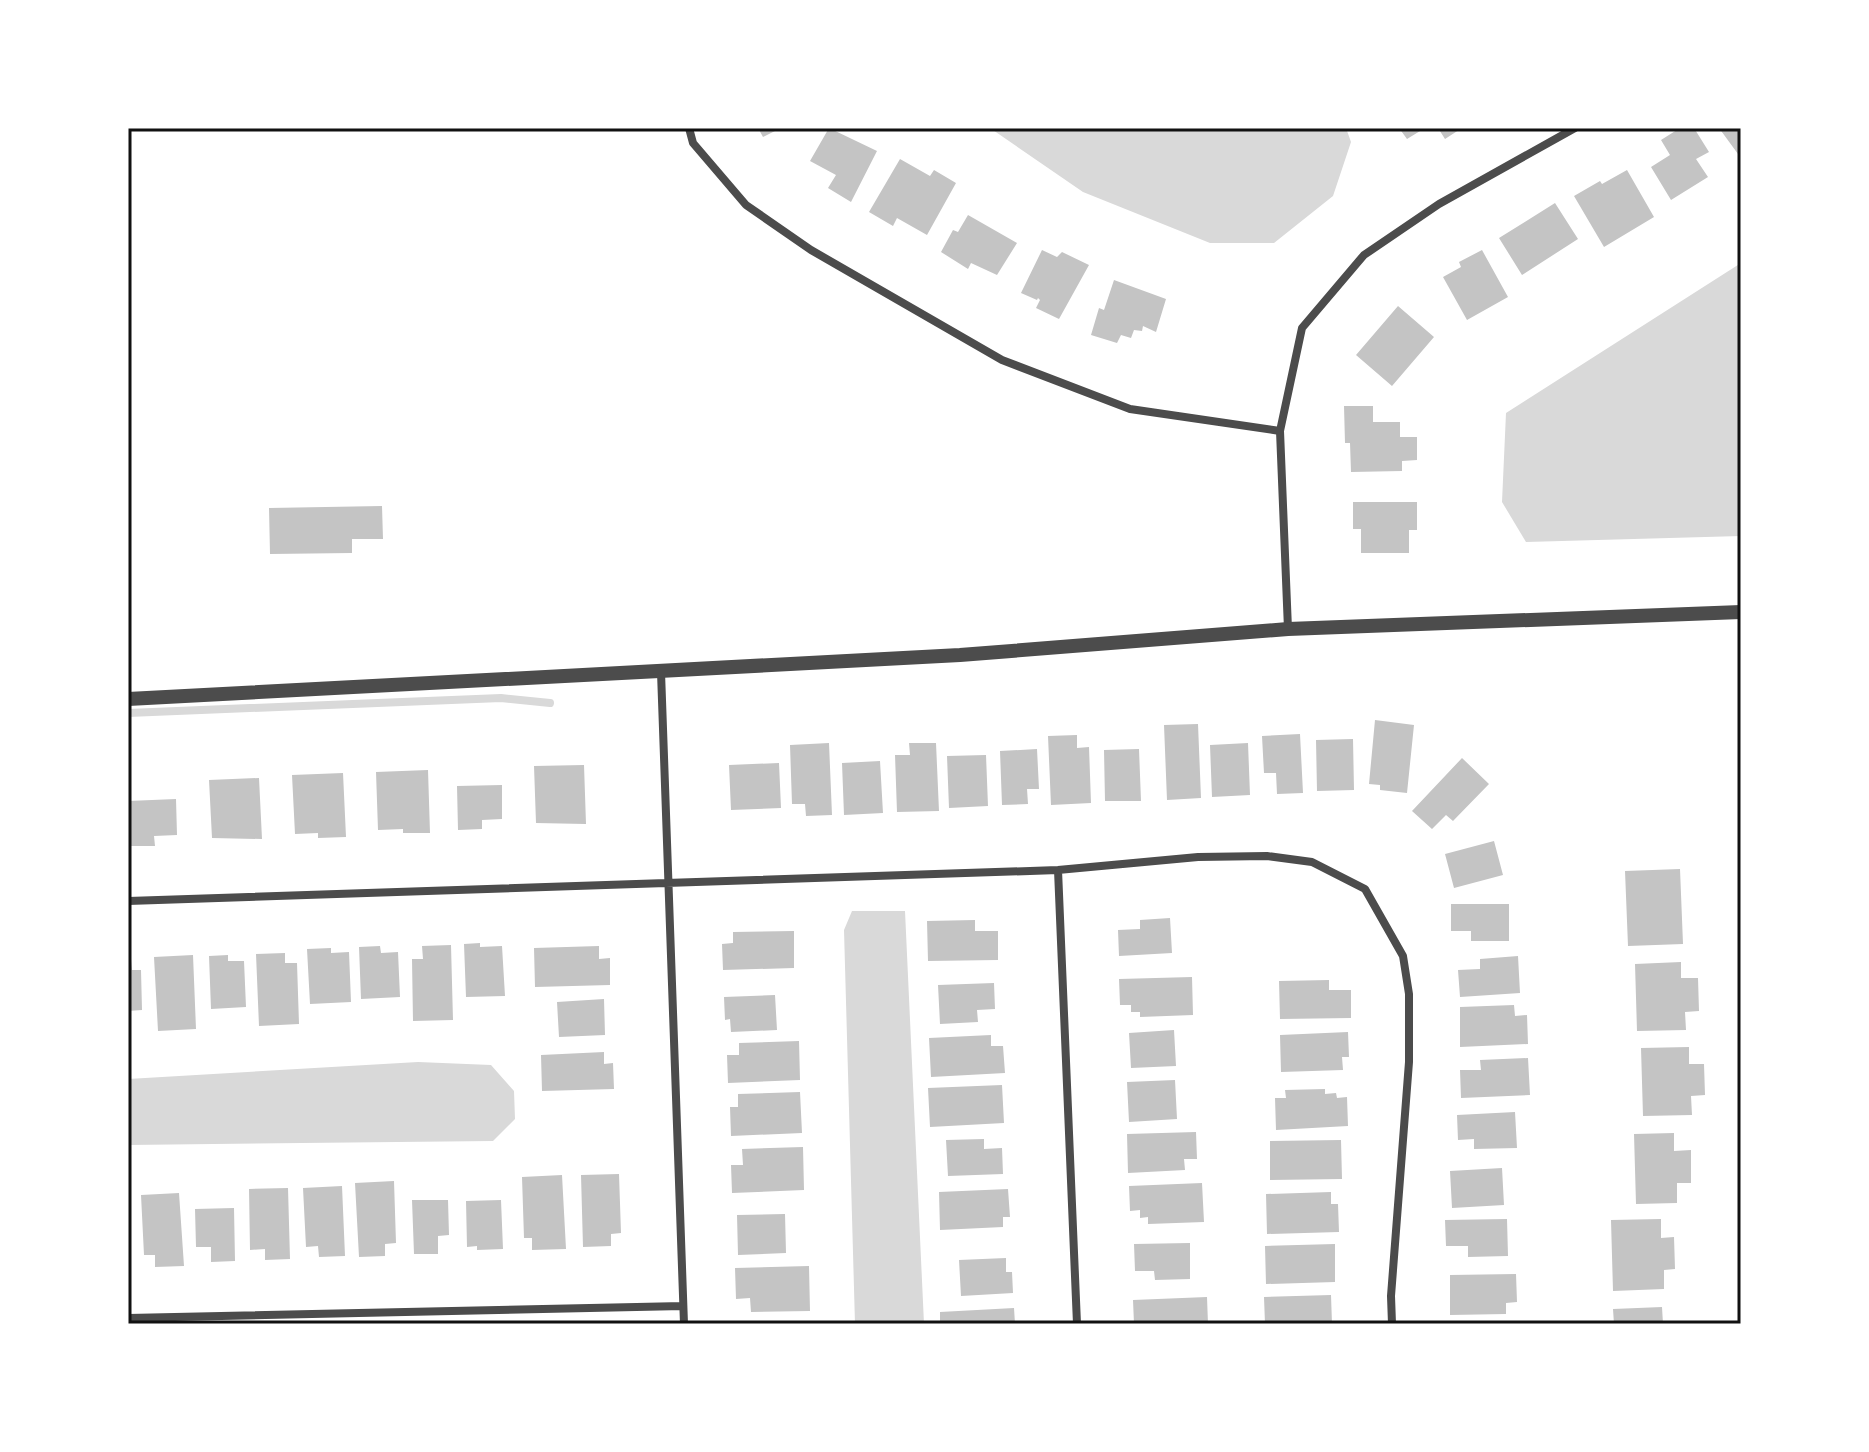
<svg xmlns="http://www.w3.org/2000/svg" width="1869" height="1452" viewBox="0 0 1869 1452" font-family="Commissioner,sans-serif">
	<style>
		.water { fill: #d9d9d9 }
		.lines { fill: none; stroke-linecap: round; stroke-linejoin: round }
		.stream { stroke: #d9d9d9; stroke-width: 8 }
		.building { fill: #c4c4c4 }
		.minor { stroke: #4c4c4c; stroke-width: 8 }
		.tertiary { stroke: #4c4c4c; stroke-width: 14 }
		.neatline { fill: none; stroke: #111; stroke-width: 3 }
	</style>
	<rect width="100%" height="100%" fill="#fff"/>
	<path class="water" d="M990,128h356l5,14 -18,54 -59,47h-64l-127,-51z
		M1741,263v273l-215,6 -24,-40 4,-89z
		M852,911h53l19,413h-69l-11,-394z
		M418,1062l73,3 23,26 1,28 -22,22 -365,4v-66z"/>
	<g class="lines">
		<path class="stream" d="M128,713l373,-15 49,5"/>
	</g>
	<path class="building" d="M758,128h23l-18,9z
		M829,128l48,23 -26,51 -23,-14 8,-13 -26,-14z
		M1399,128h26l-18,11z
		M1438,128h24l-17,11z
		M1680,128h14l15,24 -13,7 12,18 -37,23 -20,-33 19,-12 -9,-15z
		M1719,128h22v24l-3,2z
		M900,159l30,17 4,-6 22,13 -29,52 -30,-17 -4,8 -24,-14z
		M1627,170l27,47 -50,30 -30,-51 26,-15 2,3z
		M1555,203l23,36 -56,36 -23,-37z
		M968,215l49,28 -20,32 -26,-12 -3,6 -27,-17 12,-22 5,2z
		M1042,250l15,7 5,-5 27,13 -30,54 -23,-11 4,-8 -2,-2 -1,2 -16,-7z
		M1482,250l26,47 -41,23 -24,-43 18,-10 -2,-5z
		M1114,280l52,19 -10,33 -13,-6 -1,5 -8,-1 -3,8 -10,-3 -4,8 -26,-8 8,-27 5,2z
		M1398,306l36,31 -42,49 -36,-31z
		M1344,406h29v16h27v15h17v23l-15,1v10l-51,1 -1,-29h-5z
		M1353,502h64v28h-8v23h-48v-24h-8z
		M382,506l1,33h-31v14l-82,1 -1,-46z
		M1375,720l39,5 -7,68 -27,-3v-5l-11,-1z
		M1198,724l3,74 -34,2 -3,-75z
		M1300,734l3,59 -26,1 -1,-21h-12l-2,-37z
		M1077,735v13l12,-1 2,56 -40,2 -3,-69z
		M1353,739l1,51 -37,1 -1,-51z
		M829,743l3,72 -26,1 -1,-12h-13l-2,-59z
		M909,743h27l3,68 -42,1 -2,-57h15z
		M1248,743l2,52 -38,2 -2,-52z
		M1037,749l2,40h-12l1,15 -26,1 -2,-54z
		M1139,749l2,52h-36l-1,-51z
		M986,755l2,51 -39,2 -2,-52z
		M1462,758l27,26 -36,37 -7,-6 -14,14 -20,-18z
		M880,761l3,52 -39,2 -2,-52z
		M779,763l2,45 -50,2 -2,-45z
		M584,765l2,59 -50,-1 -2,-57z
		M428,770l2,63h-27v-4l-25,1 -2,-58z
		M343,773l3,64 -28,1v-5l-23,1 -3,-59z
		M259,778l3,61 -50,-1 -3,-58z
		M502,785v34l-20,1v9l-24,1 -1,-44z
		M176,799l1,36 -23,1 1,10h-25l-2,-45z
		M1494,841l9,34 -49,13 -9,-34z
		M1680,869l3,75 -55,2 -3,-75z
		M1451,904h58v37h-38v-10h-20z
		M1170,918l2,35 -53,3 -1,-26 22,-1v-9z
		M975,920v11h23v29l-70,1 -1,-40z
		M794,931v37l-71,2 -1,-26 11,-1v-11z
		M480,943v4l22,-1 3,50 -39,1 -2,-53z
		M451,945l2,75 -40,1 -1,-62h11l-1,-13z
		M380,946l1,7 17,-1 2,45 -39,2 -2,-52z
		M599,946v13l11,-1v27l-75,2 -1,-39z
		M331,948v5l18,-1 2,50 -41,2 -3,-55z
		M285,953v10h12l2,61 -40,2 -3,-72z
		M193,955l3,74 -38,2 -4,-74z
		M228,955v6h16l2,46 -35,2 -2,-53z
		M1518,956l2,37 -60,4 -2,-27 22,-1v-10z
		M131,959l1,11h9l1,40 -14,1v-51z
		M1681,962v16h17l1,33 -14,1 1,18 -49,1 -2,-67z
		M1192,977l1,38 -53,2v-5h-9v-7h-11l-1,-26z
		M1329,980v10h22v28l-71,1 -1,-38z
		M994,983l1,26 -18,1 1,12 -38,2 -2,-39z
		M775,995l2,35 -46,2 -1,-13 -5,1 -1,-23z
		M604,999l1,36 -46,2 -2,-35z
		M1514,1005l1,11 12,-1 1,29 -68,3v-40z
		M1174,1030l2,36 -45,2 -2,-35z
		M1348,1032l1,25h-7l1,13 -62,2 -1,-37z
		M991,1035v11h12l2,27 -74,4 -2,-39z
		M799,1041l1,39 -72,3 -1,-28h12v-12z
		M1689,1047v17h15l1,31 -14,1 1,19 -49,1 -2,-68z
		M604,1052v12l9,-1 1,26 -72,2 -1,-36z
		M1528,1058l2,37 -69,3 -1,-28h21l-1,-10z
		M1175,1080l2,39 -48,3 -2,-40z
		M1002,1085l2,38 -74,4 -2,-39z
		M1325,1089v5l11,-1 1,5 10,-1 1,29 -72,4 -1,-32h11l-1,-8z
		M800,1092l2,41 -71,3 -1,-29h8v-13z
		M1515,1112l2,36 -43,1v-10l-16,1 -1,-25z
		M1196,1132l1,27h-13l1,11 -57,3 -1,-39z
		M1674,1133v18l17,-1v33h-14v20l-41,1 -2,-70z
		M984,1139v10l18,-1 1,26 -55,2 -2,-36z
		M1341,1140l1,39 -72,1v-39z
		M803,1147l1,43 -72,3 -1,-28h12l-1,-16z
		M1502,1168l2,37 -52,3 -2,-37z
		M619,1174l2,59 -10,1v12l-28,1 -2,-72z
		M562,1175l4,74 -34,1v-12h-8l-2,-61z
		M394,1181l2,62 -11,1v12l-26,1 -4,-74z
		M1202,1183l2,39 -56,2v-7l-8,1v-8l-10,1 -1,-25z
		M342,1186l3,70 -26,1 -1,-11 -12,1 -3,-59z
		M288,1188l2,71 -25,1v-11l-15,1 -1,-61z
		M1008,1189l2,28h-7v10l-63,3 -1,-38z
		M1331,1192v12h7l1,28 -72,2 -1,-40z
		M179,1193l5,73 -29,1v-12h-11l-3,-60z
		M412,1200h36l1,35 -11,1v18h-24z
		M501,1200l2,49 -26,1v-4l-10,1 -1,-46z
		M234,1208l1,53 -24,1v-15h-15l-1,-38z
		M785,1214l1,39 -48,2 -1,-40z
		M1507,1219l1,37 -40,1v-11h-22l-1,-26z
		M1661,1219v19l13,-1 1,32 -11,1v19l-51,2 -2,-71z
		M1190,1243v36l-35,1 -1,-9h-19l-1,-27z
		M1335,1244v38l-69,2 -1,-38z
		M1006,1258v14h6l1,21 -52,3 -2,-36z
		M809,1266l1,45 -59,1 -1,-14 -14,1 -1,-31z
		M1516,1274l1,28 -11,1v11l-56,1v-40z
		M1331,1295l1,29h-67l-1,-27z
		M1207,1297l1,27h-74l-1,-24z
		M1662,1307l1,17h-49l-1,-15z
		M1014,1308l1,16h-75v-12z"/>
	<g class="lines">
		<path class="minor" d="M689,128l4,15 53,62 65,45 191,110 128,49 150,22
			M1288,629l-8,-198 22,-103 62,-73 75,-51 136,-76
			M661,672l23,652
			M1058,870l19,454
			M128,901l930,-31 140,-13 69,-1 45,6 53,27 38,67 6,38v68l-18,234 1,28
			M128,1318l555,-12"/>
		<path class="tertiary" d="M128,699l832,-44 328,-26 453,-17"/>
	</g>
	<rect width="1869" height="1452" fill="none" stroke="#ffffff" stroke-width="260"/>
	<rect x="130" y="130" width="1609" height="1192" class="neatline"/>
</svg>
